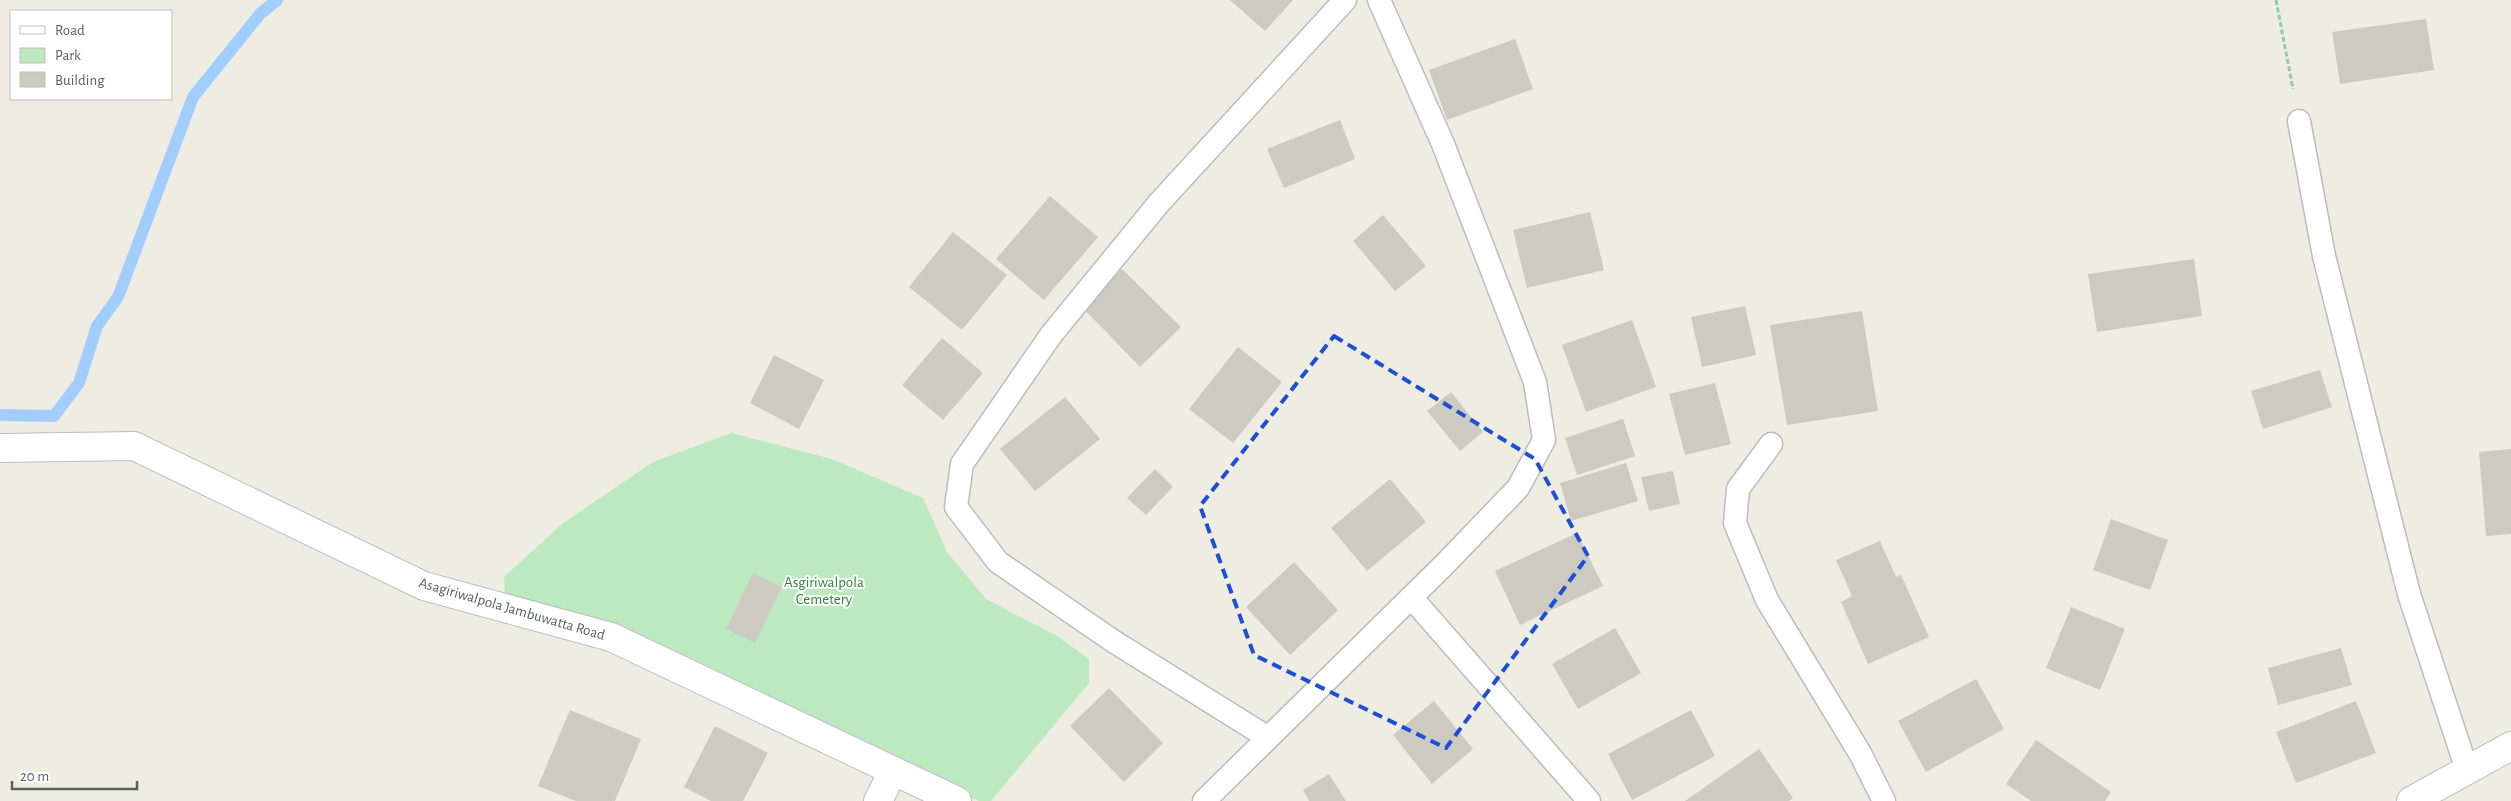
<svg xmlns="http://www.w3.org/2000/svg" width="2511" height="801" viewBox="0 0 2511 801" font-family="'Alegreya Sans',sans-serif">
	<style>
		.green { fill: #bce9c0 }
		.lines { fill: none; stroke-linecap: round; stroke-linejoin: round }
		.stream { stroke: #a1ceff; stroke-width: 12 }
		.building { fill: #cccac1 }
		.lane-casing { stroke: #babcc2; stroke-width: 25 }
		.street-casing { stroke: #babcc2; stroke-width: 30 }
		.secondary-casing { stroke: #bbbdc5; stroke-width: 30 }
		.path { stroke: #94caa8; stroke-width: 3; stroke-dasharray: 5 2.5; stroke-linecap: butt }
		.lane { stroke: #fff; stroke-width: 22 }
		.street { stroke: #fff; stroke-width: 28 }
		.secondary { stroke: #fff; stroke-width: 28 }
		.marked { fill: none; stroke: #1d4ed8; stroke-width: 4; stroke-dasharray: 10 6; stroke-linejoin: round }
		.labels { text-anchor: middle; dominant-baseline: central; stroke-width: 4; stroke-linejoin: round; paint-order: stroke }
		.park-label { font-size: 15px; fill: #2c8238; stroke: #fff }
		.street-label { font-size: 15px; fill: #5a5e64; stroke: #fff }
	</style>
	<rect width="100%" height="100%" fill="#efede2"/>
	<path class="green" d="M731,433l101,26 91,39 24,54 39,47 71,37 32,23v24l-98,118h-12l-206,-98 -268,-109 -1,-17 59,-54 90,-61z"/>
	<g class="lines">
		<path class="stream" d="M0,415l54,1 25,-33 18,-57 21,-29 75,-200 67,-83 17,-14"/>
	</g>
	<path class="building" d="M1230,0h63l-28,31z
		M2426,19l8,51 -94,14 -8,-52z
		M1515,39l18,50 -86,31 -18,-50z
		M1340,120l15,39 -71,29 -17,-39z
		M1050,196l48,41 -54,63 -48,-41z
		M1590,212l14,58 -77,18 -14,-58z
		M1383,215l43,51 -31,25 -42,-50z
		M953,232l54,43 -45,55 -53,-43z
		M2194,259l8,57 -105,16 -9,-58z
		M1122,269l59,58 -41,40 -57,-59z
		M1745,306l11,49 -54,12 -11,-50z
		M1862,311l16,100 -91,14 -17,-100z
		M1632,320l24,67 -70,25 -24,-67z
		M942,338l41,35 -40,47 -41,-35z
		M1238,347l44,35 -49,61 -44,-34z
		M774,355l50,25 -25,49 -49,-26z
		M2320,370l12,37 -69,22 -12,-38z
		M1715,383l16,61 -46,11 -16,-61z
		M1451,392l32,40 -23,19 -33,-40z
		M1065,397l35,42 -65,52 -35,-42z
		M1623,419l12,37 -58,19 -12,-37z
		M2511,449v85l-25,2 -7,-84z
		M1626,463l12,38 -67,20 -11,-38z
		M1155,469l18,18 -27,28 -19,-17z
		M1673,471l7,33 -31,7 -8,-34z
		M1390,479l36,43 -59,49 -36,-43z
		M2111,519l57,21 -18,50 -57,-20z
		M1577,533l26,53 -83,39 -25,-54z
		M1880,541l16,36 5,-2 28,62 -61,27 -27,-62 11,-6 -16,-36z
		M1294,562l44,48 -48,45 -44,-48z
		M753,573l29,14 -27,56 -29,-14z
		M2071,607l54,22 -25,61 -54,-22z
		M1615,628l26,45 -63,36 -26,-45z
		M2341,648l11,37 -74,20 -10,-37z
		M1976,679l28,50 -78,43 -28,-51z
		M1109,688l54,55 -39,39 -54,-56z
		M1434,701l39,48 -41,35 -39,-49z
		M2356,701l20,52 -80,30 -20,-51z
		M570,710l71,29 -26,62h-39l-38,-15z
		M1691,710l24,46 -83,44 -24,-46z
		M715,726l53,27 -25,48h-32l-27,-14z
		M2036,740l75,52 -6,9h-74l-25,-17z
		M1759,749l34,49 -4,3h-104z
		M1329,774l17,27h-37l-6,-11z"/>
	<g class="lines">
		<g class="lane-casing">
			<path id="lane" d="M2299,121l25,135 85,338 58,176
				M1771,444l-33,45 -3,34 32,77 94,155 23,46
				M1411,597l178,204
				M1267,737l-154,-96 -115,-79 -42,-55 6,-43 89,-129 108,-132 186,-203
				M1204,801l240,-236 74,-77 26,-48 -9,-58 -92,-238 -64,-144"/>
		</g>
		<g class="street-casing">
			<path id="street" d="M878,801l15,-30"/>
		</g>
		<g class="secondary-casing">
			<path id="secondary" d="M0,448l134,-2 290,140 187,51 346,164
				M2411,801l100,-55"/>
		</g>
		<path class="path" d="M2276,0l17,89"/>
		<use href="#lane" class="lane"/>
		<use href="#street" class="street"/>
		<use href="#secondary" class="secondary"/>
	</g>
	<path class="marked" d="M1334,336l201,123 53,97 -142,192 -192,-93 -54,-149z"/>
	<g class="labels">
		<g class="park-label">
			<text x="824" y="582">Asgiriwalpola<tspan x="824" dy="17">Cemetery</tspan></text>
		</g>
		<g class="street-label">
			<text transform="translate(512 609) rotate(16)">Asagiriwalpola Jambuwatta Road</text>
		</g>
	</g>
	<rect x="10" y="10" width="162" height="90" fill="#ffffff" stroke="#bdbfc1"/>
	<rect x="20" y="26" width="25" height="8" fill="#ffffff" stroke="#bdbfc1"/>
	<text x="55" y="35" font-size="15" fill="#5a5e64">Road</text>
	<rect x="20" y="48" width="25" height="15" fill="#bce9c0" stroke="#bdbfc1"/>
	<text x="55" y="60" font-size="15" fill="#5a5e64">Park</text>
	<rect x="20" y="72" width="25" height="15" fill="#cccac1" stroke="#bdbfc1"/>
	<text x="55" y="85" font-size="15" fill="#5a5e64">Building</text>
	<path d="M12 781v8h125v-8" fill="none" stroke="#5a5e64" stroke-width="2.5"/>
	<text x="20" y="781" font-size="15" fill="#5a5e64" stroke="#ffffff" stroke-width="4" paint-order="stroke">20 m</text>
</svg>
